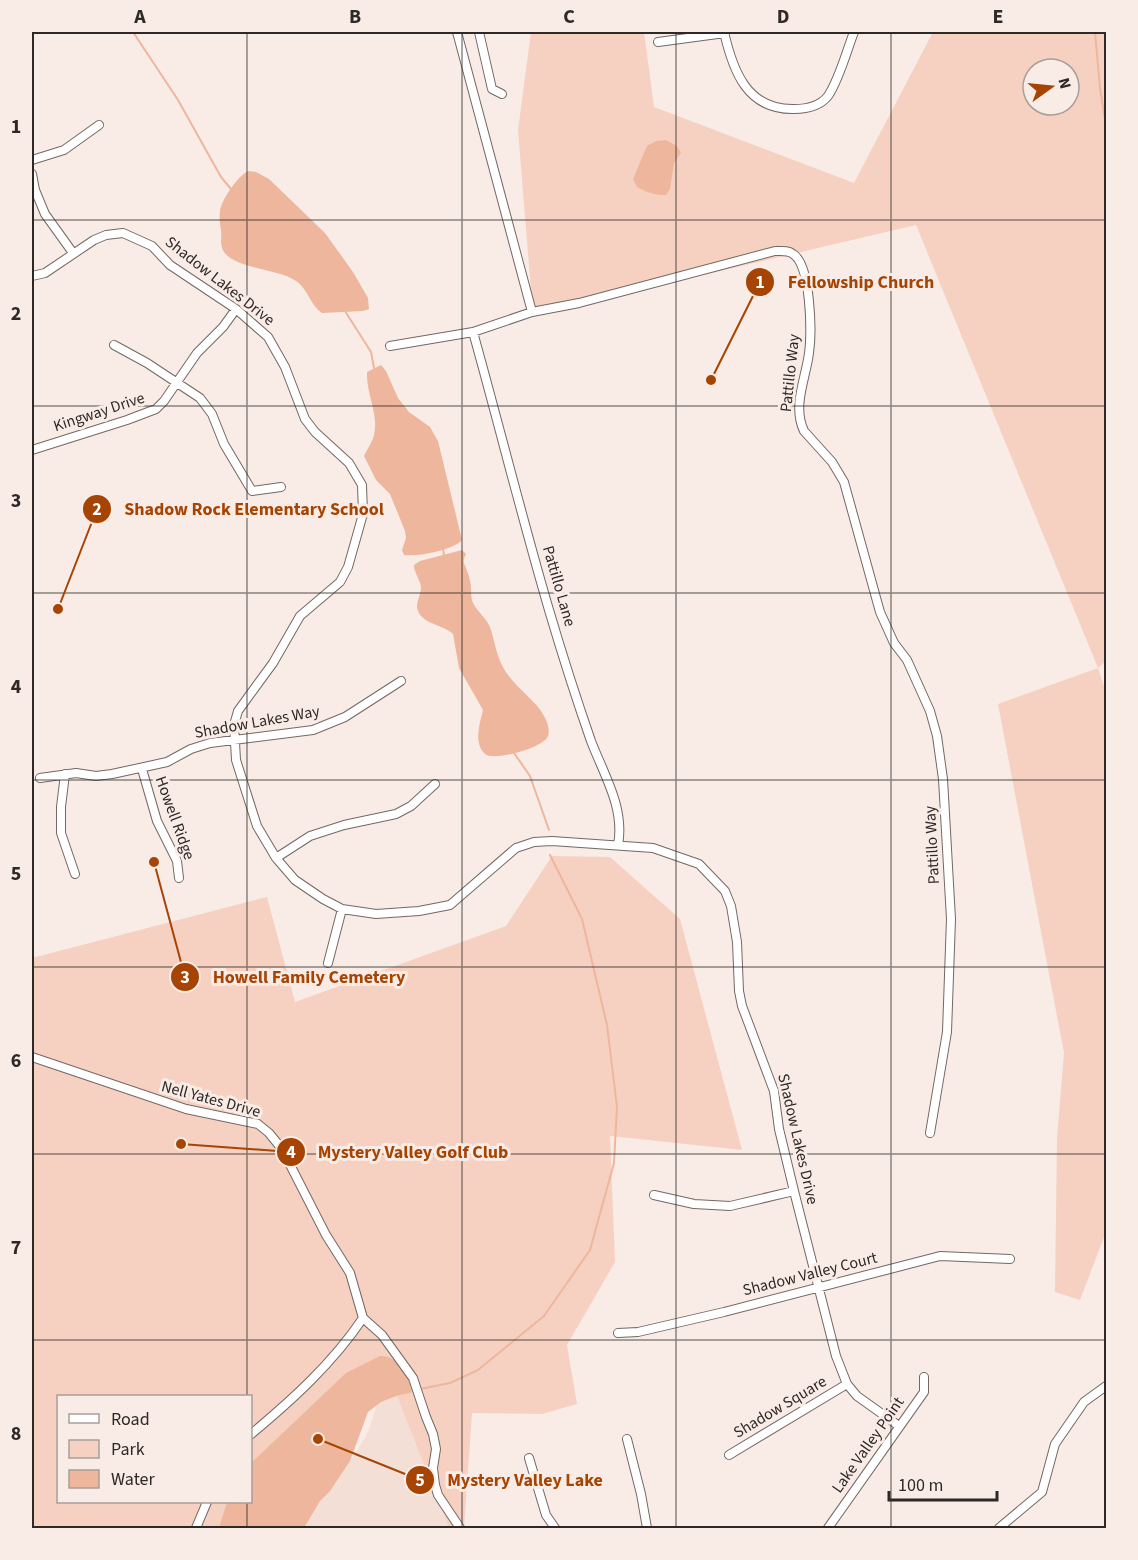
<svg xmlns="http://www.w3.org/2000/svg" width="1138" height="1560" viewBox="0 0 1138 1560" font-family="'Source Sans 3',sans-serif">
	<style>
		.built { fill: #f4dfd6 }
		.green { fill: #f6d1c1; fill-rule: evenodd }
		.water { fill: #eeb69d }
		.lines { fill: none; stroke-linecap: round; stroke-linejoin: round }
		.stream { stroke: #eeb69d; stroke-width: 2 }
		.street-casing { stroke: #736864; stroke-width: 10 }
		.street { stroke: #fff; stroke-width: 8 }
		.grid { fill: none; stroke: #2e2927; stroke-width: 1.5; stroke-opacity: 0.55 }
		.labels { text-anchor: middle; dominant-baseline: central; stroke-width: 6; stroke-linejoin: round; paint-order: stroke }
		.street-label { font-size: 16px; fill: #2e2927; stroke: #f9ece6 }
		.leader { fill: none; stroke: #a64404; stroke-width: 2 }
		.callout-dot { fill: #a64404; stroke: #f9ece6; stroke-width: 2 }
		.mark-label { font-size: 18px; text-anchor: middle; font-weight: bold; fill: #fff }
		.callout-label { font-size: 18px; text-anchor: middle; font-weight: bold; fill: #a64404; stroke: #f9ece6; stroke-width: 6; stroke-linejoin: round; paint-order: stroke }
		.neatline { fill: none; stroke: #2e2927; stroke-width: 2 }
		.grid-label { font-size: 20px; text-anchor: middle; font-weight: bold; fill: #2e2927 }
	</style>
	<rect width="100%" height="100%" fill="#f9ece6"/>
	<path class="built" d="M387,1371l62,157h-145l31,-55 20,-18 14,-25z"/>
	<path class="green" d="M531,32h113l10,75 200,76 79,-151h173v629l-8,7 8,24v540l-26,68 -25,-8 2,-154 7,-85 -66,-349 100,-36 -182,-443 -383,90 -15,-185zM1033,69h36v36h-36z
		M552,856l58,1 70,62 62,231 -132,-14 5,126 -48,83 10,59 -35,10 -70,-1 -8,115h-15l-62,-157 -147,157h-208v-570l235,-61 28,105 211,-76zM58,1396h192v106h-192z"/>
	<path class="water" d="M666,140l11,6 4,7 -7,10 -4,26 -4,6h-7l-12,-3 -10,-5 -4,-8 14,-33 9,-5z
		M248,171l8,1 13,7 56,54 28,39 15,26 1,11 -6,2 -41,2c-12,-8 -14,-24 -26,-32 -18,-13 -67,-12 -74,-33 -2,-6 0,-12 -1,-18 -1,-7 -2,-12 -1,-19 2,-12 17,-34 28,-40z
		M381,365l5,6 12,27 11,14 21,15 8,14 24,99c-9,10 -44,17 -58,15l-2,-5 4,-12 -1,-7 -15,-37 -14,-14 -12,-24c3,-7 8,-13 10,-21 5,-21 -8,-41 -7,-63z
		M462,550l4,4c-2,5 -3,5 -2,9 2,6 5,11 6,18 2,7 0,15 3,22 5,10 15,16 18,27 4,13 6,27 13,39 9,15 23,25 34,38 6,8 13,19 10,29 -3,11 -54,26 -63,18 -12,-11 -5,-31 -2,-44l-24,-42 -6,-34c-10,-10 -35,-10 -36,-28 0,-6 4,-12 4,-19 -1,-8 -7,-14 -7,-22l6,-4z
		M380,1356c20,0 27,18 32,35l-2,2 -11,2 -18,7 -13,10 -18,49 -20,30 -10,10 -16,27h-85l8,-26h23l1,-39 95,-90z"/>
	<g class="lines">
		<path class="stream" d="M133,32l45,68 43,77 10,12
			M1095,32l5,56 6,38
			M345,311l26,41 3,16
			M443,549l1,6
			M514,753l16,23 19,54
			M420,1389l30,-6 28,-13 66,-54 46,-66 24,-87 3,-56 -10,-82 -25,-106 -32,-64"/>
		<g class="street-casing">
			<path id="street" d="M457,32l75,280
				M479,32l13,57 10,5
				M724,32c9,39 23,78 70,77 12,0 26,-3 34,-13 11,-16 19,-46 26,-64
				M658,42l67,-9
				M32,160l32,-10 35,-25
				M32,174l3,16 10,24 28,39
				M32,276l13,-3 49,-33 12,-5 17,-2 29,13 18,19 66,44 32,28 17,30 20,52 10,13 34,31 13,22 1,29 -15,53 -8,15 -40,34 -27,47 -35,48 -4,14 2,35 21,66 19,32 19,22 28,19 19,10 34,5 43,-3 31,-6 66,-57 18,-6 18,-1 101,7 46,16 26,27 6,15 6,36 2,49 3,15 32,85 5,38 15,62 42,165 11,28 10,12 42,30
				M473,332c26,93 49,186 76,278 13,44 27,88 42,131 13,34 34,67 27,104
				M114,345l33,18 53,35 12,16 12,30 28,47 29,-4
				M390,346l83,-14 59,-20 47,-9 196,-52c7,0 13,-1 18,3 18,11 19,79 16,99 -3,25 -17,53 -5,78l28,31 12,20 36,130 14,31 13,17 23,51 7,25 6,43 8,140 -4,113 -17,101
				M32,450l95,-30 29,-11 8,-8 33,-48 26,-26 13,-18
				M142,769l15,52 20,40 2,17
				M65,774l-4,33v26l14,41
				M40,778l36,-5 20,3 16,-2 55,-12 24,-13 19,-6 103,-13 32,-13 56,-36
				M276,858l34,-22 34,-11 52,-11 15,-8 24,-22
				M328,963l14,-54
				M32,1057l154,52 72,15 11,9 13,16 44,86 24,38 13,45c-31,46 -71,82 -113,117
				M654,1195l40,9 36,2 64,-15
				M363,1318l19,17 31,43 13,39 7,17 3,15 -3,19 2,17 3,10 22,33
				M618,1333l20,-1 86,-20 216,-56 70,3
				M627,1439l14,55 6,34
				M729,1455l118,-71
				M529,1458l17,57 9,13
				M196,1528l11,-26
				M828,1528l96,-136v-15
				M999,1528l43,-36 13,-48 29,-42 22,-16"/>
		</g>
		<use href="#street" class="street"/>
	</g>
	<path class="grid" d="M247,32v1364M462,32v1496M676,32v1496M891,32v1496M32,220h1074M32,406h1074M32,593h1074M32,780h1074M32,967h1074M32,1154h1074M32,1340h1074M247,1502v26"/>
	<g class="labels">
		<g class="street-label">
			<text transform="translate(220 281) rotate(38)">Shadow Lakes Drive</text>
			<text transform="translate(790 373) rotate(-84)">Pattillo Way</text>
			<text transform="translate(99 412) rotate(-18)">Kingway Drive</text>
			<text transform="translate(559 586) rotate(74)">Pattillo Lane</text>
			<text transform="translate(257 722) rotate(-10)">Shadow Lakes Way</text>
			<text transform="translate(175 818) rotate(70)">Howell Ridge</text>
			<text transform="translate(932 845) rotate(-93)">Pattillo Way</text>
			<text transform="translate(211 1099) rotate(15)">Nell Yates Drive</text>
			<text transform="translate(798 1139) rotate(77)">Shadow Lakes Drive</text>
			<text transform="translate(810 1274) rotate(-14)">Shadow Valley Court</text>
			<text transform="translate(780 1407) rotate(-31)">Shadow Square</text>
			<text transform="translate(868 1445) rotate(-55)">Lake Valley Point</text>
		</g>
	</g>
	<path class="leader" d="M711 380L760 282M58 609L97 509M154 862L185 977M181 1144L291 1152M318 1439L420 1480"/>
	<g class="callout-dot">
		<circle cx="711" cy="380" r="6"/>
		<circle cx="58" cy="609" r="6"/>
		<circle cx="154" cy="862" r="6"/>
		<circle cx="181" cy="1144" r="6"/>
		<circle cx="318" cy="1439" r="6"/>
		<circle cx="760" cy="282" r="15"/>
		<circle cx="97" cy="509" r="15"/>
		<circle cx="185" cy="977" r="15"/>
		<circle cx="291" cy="1152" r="15"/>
		<circle cx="420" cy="1480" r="15"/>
	</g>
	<g class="mark-label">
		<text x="760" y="288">1</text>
		<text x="97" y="515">2</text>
		<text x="185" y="983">3</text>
		<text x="291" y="1158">4</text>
		<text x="420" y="1486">5</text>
	</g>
	<g class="callout-label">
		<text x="861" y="288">Fellowship Church</text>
		<text x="254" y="515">Shadow Rock Elementary School</text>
		<text x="309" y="983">Howell Family Cemetery</text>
		<text x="413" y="1158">Mystery Valley Golf Club</text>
		<text x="525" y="1486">Mystery Valley Lake</text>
	</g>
	<rect width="1138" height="1560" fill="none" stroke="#f9ece6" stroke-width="66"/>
	<rect x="57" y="1395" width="195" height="108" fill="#f9ece6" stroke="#a89e9a" stroke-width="1.5"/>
	<rect x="69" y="1414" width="30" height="9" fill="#ffffff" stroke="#a89e9a" stroke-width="1.5"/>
	<text x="111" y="1425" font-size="18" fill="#2e2927">Road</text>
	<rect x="69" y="1440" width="30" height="18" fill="#f6d1c1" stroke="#a89e9a" stroke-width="1.5"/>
	<text x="111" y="1455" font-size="18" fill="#2e2927">Park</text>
	<rect x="69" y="1470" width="30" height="18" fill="#eeb69d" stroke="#a89e9a" stroke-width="1.5"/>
	<text x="111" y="1485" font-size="18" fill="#2e2927">Water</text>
	<g transform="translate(1051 87) rotate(75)"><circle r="28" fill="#f9ece6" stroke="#a89e9a" stroke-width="1.5"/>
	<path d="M0-4.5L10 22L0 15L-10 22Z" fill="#a64404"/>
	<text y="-9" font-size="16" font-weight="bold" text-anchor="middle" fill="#2e2927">N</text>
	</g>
	<path d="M889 1491v9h108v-9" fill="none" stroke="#2e2927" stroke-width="3"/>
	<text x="898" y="1491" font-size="18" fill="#2e2927" stroke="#f9ece6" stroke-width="4.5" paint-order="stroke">100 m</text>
	<rect x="33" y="33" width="1072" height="1494" class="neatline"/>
	<g class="grid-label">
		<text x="140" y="23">A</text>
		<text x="355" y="23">B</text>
		<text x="569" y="23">C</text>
		<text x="783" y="23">D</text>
		<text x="998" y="23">E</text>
		<text x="16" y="133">1</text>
		<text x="16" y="320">2</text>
		<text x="16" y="507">3</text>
		<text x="16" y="693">4</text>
		<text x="16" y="880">5</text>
		<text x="16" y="1067">6</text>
		<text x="16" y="1254">7</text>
		<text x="16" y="1440">8</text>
	</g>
</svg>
